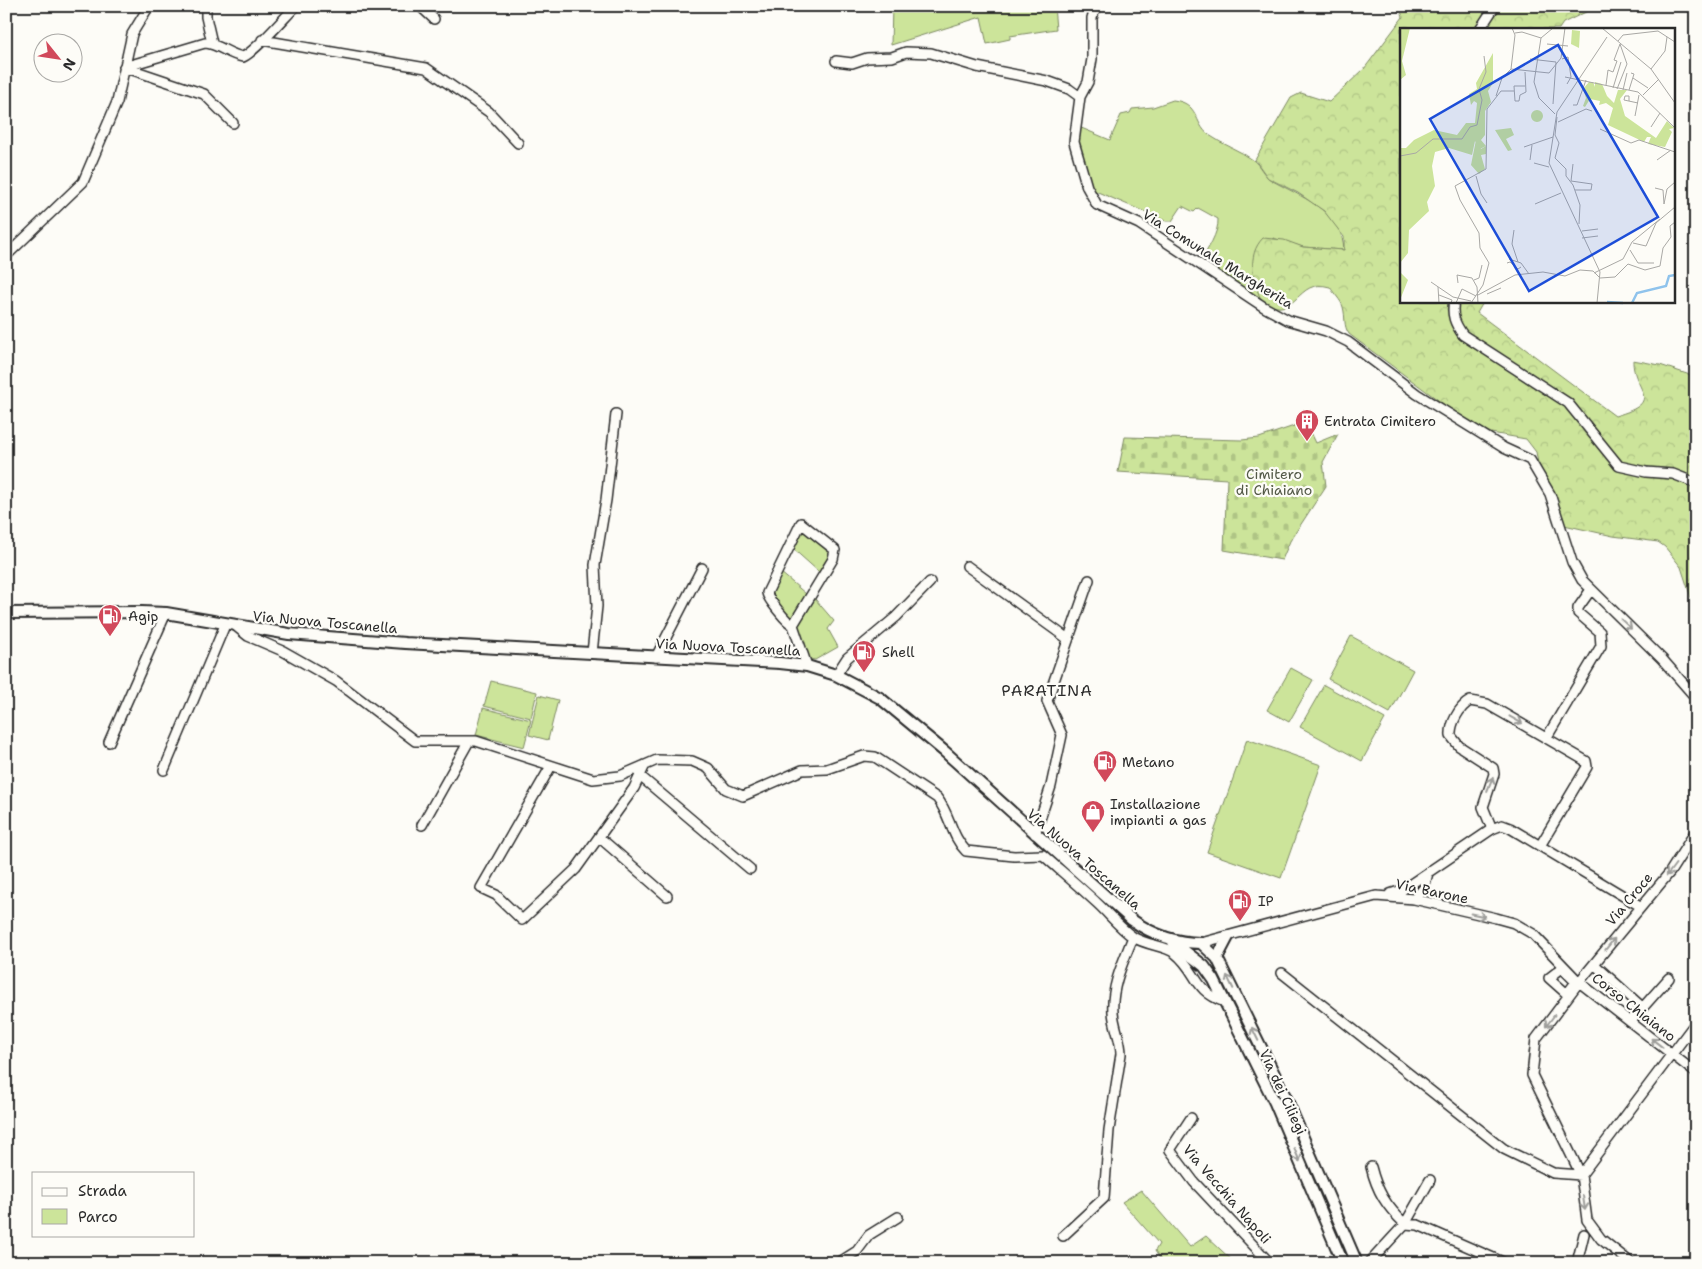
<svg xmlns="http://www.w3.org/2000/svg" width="1702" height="1269" viewBox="0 0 1702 1269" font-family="'Shantell Sans',sans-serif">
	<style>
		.green { fill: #cce49a; stroke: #7c8862 }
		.forest { fill: url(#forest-crowns); stroke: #7c8862 }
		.cemetery { fill: url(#cemetery-stones); stroke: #7c8862 }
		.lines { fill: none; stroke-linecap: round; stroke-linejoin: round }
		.minor-casing { stroke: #2b2b2b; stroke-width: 12 }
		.major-casing { stroke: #2b2b2b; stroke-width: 14 }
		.minor { stroke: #fdfcf7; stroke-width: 9 }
		.major { stroke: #fdfcf7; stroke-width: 10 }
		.oneway { stroke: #9e9e9b }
		.labels { text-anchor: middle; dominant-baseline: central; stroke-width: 4.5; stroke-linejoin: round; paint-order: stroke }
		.street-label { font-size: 14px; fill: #2b2b2b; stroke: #fdfcf7 }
		.poi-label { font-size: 14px; fill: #2b2b2b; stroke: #fdfcf7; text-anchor: start }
		.park-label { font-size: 14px; fill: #535947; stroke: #fdfcf7 }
		.quarter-label { font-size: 16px; letter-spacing: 1px; fill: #2b2b2b; stroke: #fdfcf7 }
		.inset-river { fill: none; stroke: #8fc3ec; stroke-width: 2.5 }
		.inset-road { fill: none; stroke: #a9a8a5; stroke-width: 1 }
		.view { fill: #1d4ed8; fill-opacity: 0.15; stroke: #1d4ed8; stroke-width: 2.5 }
		.inset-edge { fill: none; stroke: #2b2b2b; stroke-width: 2.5 }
	</style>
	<defs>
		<pattern id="forest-crowns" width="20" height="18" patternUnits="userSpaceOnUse" patternTransform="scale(1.25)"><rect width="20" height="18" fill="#cce49a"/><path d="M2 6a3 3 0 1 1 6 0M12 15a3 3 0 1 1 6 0" fill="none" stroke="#afc485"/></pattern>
		<pattern id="cemetery-stones" width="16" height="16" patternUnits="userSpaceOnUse" patternTransform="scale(1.25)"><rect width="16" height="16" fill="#cce49a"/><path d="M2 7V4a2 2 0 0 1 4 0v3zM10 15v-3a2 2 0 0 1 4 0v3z" fill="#afc485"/></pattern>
	</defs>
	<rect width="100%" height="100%" fill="#fdfcf7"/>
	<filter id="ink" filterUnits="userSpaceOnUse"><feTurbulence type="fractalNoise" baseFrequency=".02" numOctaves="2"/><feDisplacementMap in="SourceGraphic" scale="10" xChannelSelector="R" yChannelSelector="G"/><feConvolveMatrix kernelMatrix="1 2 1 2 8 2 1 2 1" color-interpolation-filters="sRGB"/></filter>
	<g filter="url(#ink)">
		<path class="green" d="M892,6h162l2,23 -46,7v3l-23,5 -6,-27 -90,28z
			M1173,100c27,3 20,23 36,35 14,10 31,15 44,25 7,5 10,15 18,20 28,16 72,31 73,70l-41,-3 -30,-9c-21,30 -24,28 -11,64l-62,-40c7,-12 19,-29 18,-43l-20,-11 -4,4 -12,-6 -10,15h-6l-73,-31c-11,-15 -16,-45 -14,-63l31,13 11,-25 9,-2 2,-4 21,-2z
			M800,527l31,25 -12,20 -28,-25z
			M780,572l26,22 -16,27 -11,-17 -10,-9z
			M815,599l19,22 -6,8 10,18 -23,13 -6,-1 -12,-31z
			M1351,636l62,34 -23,43 -62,-34z
			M1291,668l22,12 -24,42 -22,-12z
			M491,681l46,11 -6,26 -47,-12z
			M1324,685l61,34 -23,42 -62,-34z
			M539,695l19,5 -10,40 -19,-5z
			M483,708l48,12 -7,27 -48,-12z
			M1247,739l74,26 -40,113 -74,-26z
			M1141,1190l49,57 16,-11 29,27h-72l-8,-12 4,-7 -37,-42z"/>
		<path class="forest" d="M1399,6h194l-1,3 -29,14 -4,6h-158v272h83l-7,12 138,103c52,-15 17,-26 18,-56l27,5 36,12v236l-15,-46 -16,-20 -7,-5 -45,-6 -49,-11 -10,-31 -16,-31 -2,-11 -10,-13 -35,-6 -34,-19 -108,-80c-6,-9 -3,-16 -6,-27 -2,-7 -9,-13 -13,-20 -35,-10 -31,35 -68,15 -9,-20 -16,-47 1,-64l21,2 19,7 41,3v-13l-20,-26 -26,-18 -30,-15 -13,-18 36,-62 10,-5 28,9 35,-33 39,-52z"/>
		<path class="cemetery" d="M1300,424l1,4 7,-2 8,17 22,-9 -15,28 3,24 -36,55 -8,19 -58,-10 3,-71 -109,-7 7,-35 117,3 17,-2z"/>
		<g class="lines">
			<g class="minor-casing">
				<path id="minor" d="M206,6v11l6,26
					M420,6l14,13
					M1096,6l-4,12v41l-4,23 -8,15 -6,45 13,45 10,18 42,19 125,83 24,13 38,11 22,11 69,52 87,54 26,12 20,34 22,68 10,18 80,79 34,39
					M1480,29l15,-23
					M262,40l164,28 63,44 29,31
					M836,61l16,2 15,-5 25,-1 14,-5 25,1 46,14 70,14 22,8 11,8
					M124,67l81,-24c14,1 24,12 38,14 13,-6 41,-39 53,-51
					M124,67l80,27 29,29
					M6,256l77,-74 34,-80 15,-68 17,-28
					M1454,301c-3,14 1,23 9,34l105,68 51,63 27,6 27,2 23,9
					M801,523l34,27 -2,9 -40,66c-6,-2 -25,-26 -26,-32z
					M967,566l101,73
					M793,625l14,41
					M237,627l11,9 35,15 53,30 79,60h61l117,38 27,-3 37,-16 35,1 16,7 18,21 17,7 59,-26 25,-1 37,-13 11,1 62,41c13,16 14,38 29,53l48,5 29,-1c18,16 37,32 54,48 12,11 23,25 36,34 15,9 31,8 42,16 23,18 17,37 50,49
					M592,653l5,-47 -2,-41 11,-65 10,-86
					M656,657l46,-89
					M836,675l11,-17 49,-41 34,-35
					M1547,737l54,-91 -1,-14 -22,-19v-5l12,-17
					M109,742l57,-129
					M551,766l-70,122 15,7 26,25 54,-51 58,-81 11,-23
					M164,770l61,-145
					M640,776l110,93
					M422,825l47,-84
					M1492,829l-9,-22 11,-33 -1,-6 -34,-22 -8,-10c-1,-12 8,-29 19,-35l17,3 99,57 1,6 -47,79
					M1035,834l16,-48 11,-51 -15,-34 42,-121
					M599,837l68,59
					M1390,894l12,-4 90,-61 10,-4 8,3 130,78
					M1414,899l10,-11 4,-15
					M1201,943l175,-47 38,3 82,19 18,5 19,11 46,48 117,91
					M1594,964l48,43
					M1562,968l14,14 -9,12 -18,-16z
					M1282,973l222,176 49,24 28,2 115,-153
					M1630,1022l39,-44
					M1191,1118l-21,32 24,32 76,81
					M1371,1167c6,24 15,39 34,57l13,1 87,38
					M1063,1236l41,-38 5,-68 12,-76c0,-15 -7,-27 -8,-42 -2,-26 11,-52 20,-75
					M838,1263l19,-12 12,-16 29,-18
					M1369,1263l36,-39 25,-44
					M1577,1263l7,-29
					M1631,1263l-30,-24 -14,-19 -6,-45 -49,-100 4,-36 43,-57 91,-110 26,-41"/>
			</g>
			<g class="major-casing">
				<path id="major" d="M6,613l136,-1 24,1 123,21 116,9 375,20 27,3 29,9 44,23 64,53 188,169c21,15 44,23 69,23
					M1173,942l31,24 10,14 61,123 68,160
					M1201,943l16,15 69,140 71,165
					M1217,958l11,-21"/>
			</g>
			<use href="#minor" class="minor"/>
			<use href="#major" class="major"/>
		</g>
		<defs><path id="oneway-shaft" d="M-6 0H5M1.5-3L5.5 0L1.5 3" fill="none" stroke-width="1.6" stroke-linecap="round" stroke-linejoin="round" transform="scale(1.25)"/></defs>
		<g class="oneway">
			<use href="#oneway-shaft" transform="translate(1626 624) rotate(43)"/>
			<use href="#oneway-shaft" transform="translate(1516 720) rotate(29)"/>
			<use href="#oneway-shaft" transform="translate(1490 784) rotate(-68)"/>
			<use href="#oneway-shaft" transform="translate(1671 870) rotate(127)"/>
			<use href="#oneway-shaft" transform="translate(1478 915) rotate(12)"/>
			<use href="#oneway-shaft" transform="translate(1610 944) rotate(-51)"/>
			<use href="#oneway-shaft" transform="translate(1230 982) rotate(-116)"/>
			<use href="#oneway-shaft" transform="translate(1550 1021) rotate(127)"/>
			<use href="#oneway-shaft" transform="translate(1255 1034) rotate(-116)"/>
			<use href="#oneway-shaft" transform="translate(1657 1043) rotate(-142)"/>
			<use href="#oneway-shaft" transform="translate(1297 1155) rotate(67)"/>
			<use href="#oneway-shaft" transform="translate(1584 1203) rotate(82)"/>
		</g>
	</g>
	<defs>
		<g id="building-pin" transform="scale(1.25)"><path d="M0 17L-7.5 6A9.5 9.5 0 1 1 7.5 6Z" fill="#d1495b" stroke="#fdfcf7"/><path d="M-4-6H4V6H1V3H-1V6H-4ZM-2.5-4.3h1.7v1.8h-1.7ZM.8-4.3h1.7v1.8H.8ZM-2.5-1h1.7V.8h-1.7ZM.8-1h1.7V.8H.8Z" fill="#fff"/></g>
		<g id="fuel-pin" transform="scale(1.25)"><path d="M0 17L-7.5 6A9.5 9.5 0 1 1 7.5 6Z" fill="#d1495b" stroke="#fdfcf7"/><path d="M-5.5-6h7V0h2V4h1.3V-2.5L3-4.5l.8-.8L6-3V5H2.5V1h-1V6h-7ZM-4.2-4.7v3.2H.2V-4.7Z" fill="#fff"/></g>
		<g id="shop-pin" transform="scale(1.25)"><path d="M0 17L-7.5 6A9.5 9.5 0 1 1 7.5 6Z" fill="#d1495b" stroke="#fdfcf7"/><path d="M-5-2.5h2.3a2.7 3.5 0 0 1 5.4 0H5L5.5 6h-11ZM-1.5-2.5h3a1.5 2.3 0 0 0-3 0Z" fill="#fff"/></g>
	</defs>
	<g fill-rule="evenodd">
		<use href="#building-pin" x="1307" y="421"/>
		<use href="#fuel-pin" x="110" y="616"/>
		<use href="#fuel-pin" x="864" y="652"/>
		<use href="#fuel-pin" x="1105" y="762"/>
		<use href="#shop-pin" x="1093" y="812"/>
		<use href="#fuel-pin" x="1240" y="901"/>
	</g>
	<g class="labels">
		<g class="street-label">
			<text transform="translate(1218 259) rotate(32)">Via Comunale Margherita</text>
			<text transform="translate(325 622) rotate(5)">Via Nuova Toscanella</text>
			<text transform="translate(728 647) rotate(3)">Via Nuova Toscanella</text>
			<text transform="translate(1084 859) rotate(41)">Via Nuova Toscanella</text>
			<text transform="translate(1432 891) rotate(12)">Via Barone</text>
			<text transform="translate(1629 899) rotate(-50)">Via Croce</text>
			<text transform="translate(1634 1007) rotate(38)">Corso Chiaiano</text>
			<text transform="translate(1283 1092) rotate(65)">Via dei Ciliegi</text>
			<text transform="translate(1227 1194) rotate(49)">Via Vecchia Napoli</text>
		</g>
		<g class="poi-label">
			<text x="1324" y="421">Entrata Cimitero</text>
			<text x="128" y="616">Agip</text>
			<text x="882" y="652">Shell</text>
			<text x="1122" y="762">Metano</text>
			<text x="1110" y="804">Installazione<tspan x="1110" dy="16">impianti a gas</tspan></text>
			<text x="1258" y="901">IP</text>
		</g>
		<g class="park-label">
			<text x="1274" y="474">Cimitero<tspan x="1274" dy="16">di Chiaiano</tspan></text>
		</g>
		<g class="quarter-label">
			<text x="1047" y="690">PARATINA</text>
		</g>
	</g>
	<g transform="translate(1400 28)">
		<rect width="275" height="275" fill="#fdfcf7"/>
		<path d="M0,0h10l-8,33 4,14 -6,5zM172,2l8,1 -1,17 -8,-4zM189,54h4l2,5v-5l7,2 5,12 7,7 4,-13h9l-7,9 5,17 31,22 11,-17 7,7 -5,1 3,3 -7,15 -17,-3 3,-7h-4l-3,5 -36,-17 5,-17 -7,-5 -7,2 1,-4 -10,-2 -5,8 -2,-1 3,-8 -3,-9zM131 88a6 6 0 1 1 12 0a6 6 0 1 1-12 0ZM76,112l5,9 5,-3v8l-5,1 4,14 -6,5 -8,-9z" fill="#cce49a"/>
		<path d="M93,25v30l-5,8 3,11 -6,9v24l-4,5 5,6 -6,3 -5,-8 -3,14 -23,-7 -14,4 -3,14 3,20 -8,16 2,9 -20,19 -1,23 -8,10v-115h6l8,-8 20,-10 23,5 9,-12h9l2,-20 -3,-2 -3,4 -2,-11 8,-5 -1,-6zM0,244l8,8 -8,20z" fill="#cce49a"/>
		<path d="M111,100l3,7 -8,4 6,11 -4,1 -13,-21z" fill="#cce49a"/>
		<path class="inset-river" d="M207,274l16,1M232,275l5,-10 29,-7 3,-10 6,-1"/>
		<path class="inset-road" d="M153,0l-12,10 -7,44 5,16 16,16M202,0l49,41 24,34M115,5l7,-1 19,6M218,13l5,-6 35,-4 17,11M147,16l21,2M130,31l26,3 -3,42M162,31l6,-2 3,20 -4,7M111,41l38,4 12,-15 4,-30M251,41l14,-18 2,-14M125,44l1,20M165,49l73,15 37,36M233,50l15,10M206,57l2,-15 5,2 4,-11 -3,-1 6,-16M125,58h-11l1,15h4l1,-6 6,-3M213,60l8,-26M217,61l10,-25 -7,-20M223,62l4,-17M229,62l5,-16 -3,-1M243,67l16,-16M96,68l6,-18 9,-9 4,-34 -3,-7M229,73v-5h-4l-1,4 14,3M173,77h4l9,-25M235,88l4,-21M157,89l-2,18 4,8 -4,15 11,11v7l7,9 7,20 -1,19M158,94l28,-13 6,2M251,99l9,-14M200,101l31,14 8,-3 36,12M124,119l29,-10M0,128l16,-3 17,-14h29l8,-12 7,-2 5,-25 -3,-11 7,-17 -2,-16M130,132l2,-15M257,132l14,-10M134,135l15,4M76,148l5,18 6,9M171,153l21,3 -1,6h-16M171,153l2,-17M255,160l8,2 1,14 3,-15 8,-7M135,176l26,-11M114,202l-2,14 6,18M182,203l16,-2M182,210l16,-2M233,215l13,3 10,-23 19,-16M230,222l8,13h16M109,231l12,4 8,11M107,235l3,-1 8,7 3,-2M194,245l29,-14 9,-17 28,-23M200,250l15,-1 13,-13 17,6 15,-4 3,-18 8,-11 -1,-11 5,-4M74,252l5,-2 3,-13M31,254l22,15 18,4M58,255l-1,-8 15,3 5,9 1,16M38,259l1,16M87,266l14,-6M39,267l13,5 -1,3M78,267l37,-20 28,-3 22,4 15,-6 13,1 7,7M56,275l6,-14 14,7M71,275l12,-18 6,-22 -9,-15 -1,-15 -19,-33 -5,-14 31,-17 1,-60 14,-18h13M197,275l3,-31 -51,-109 8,-51 50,-75"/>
		<path class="view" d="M158,17l100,172 -129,74 -99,-172z"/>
		<rect width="275" height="275" class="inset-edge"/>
	</g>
	<rect width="1702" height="1269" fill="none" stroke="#fdfcf7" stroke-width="25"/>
	<rect x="12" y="12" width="1677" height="1244" fill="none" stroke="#2b2b2b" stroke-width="2" filter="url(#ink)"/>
	<rect x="32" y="1172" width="162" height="65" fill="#fdfcf7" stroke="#a9a8a5"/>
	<rect x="42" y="1188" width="25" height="8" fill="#fdfcf7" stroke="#a9a8a5"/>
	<text x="78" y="1196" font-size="15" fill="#2b2b2b">Strada</text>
	<rect x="42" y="1209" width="25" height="15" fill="#cce49a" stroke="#a9a8a5"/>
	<text x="78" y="1222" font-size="15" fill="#2b2b2b">Parco</text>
	<g transform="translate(58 58) rotate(120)"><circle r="24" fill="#fdfcf7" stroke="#a9a8a5"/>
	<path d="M0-4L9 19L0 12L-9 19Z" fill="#d1495b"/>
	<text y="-8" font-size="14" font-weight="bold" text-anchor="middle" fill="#2b2b2b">N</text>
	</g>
</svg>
